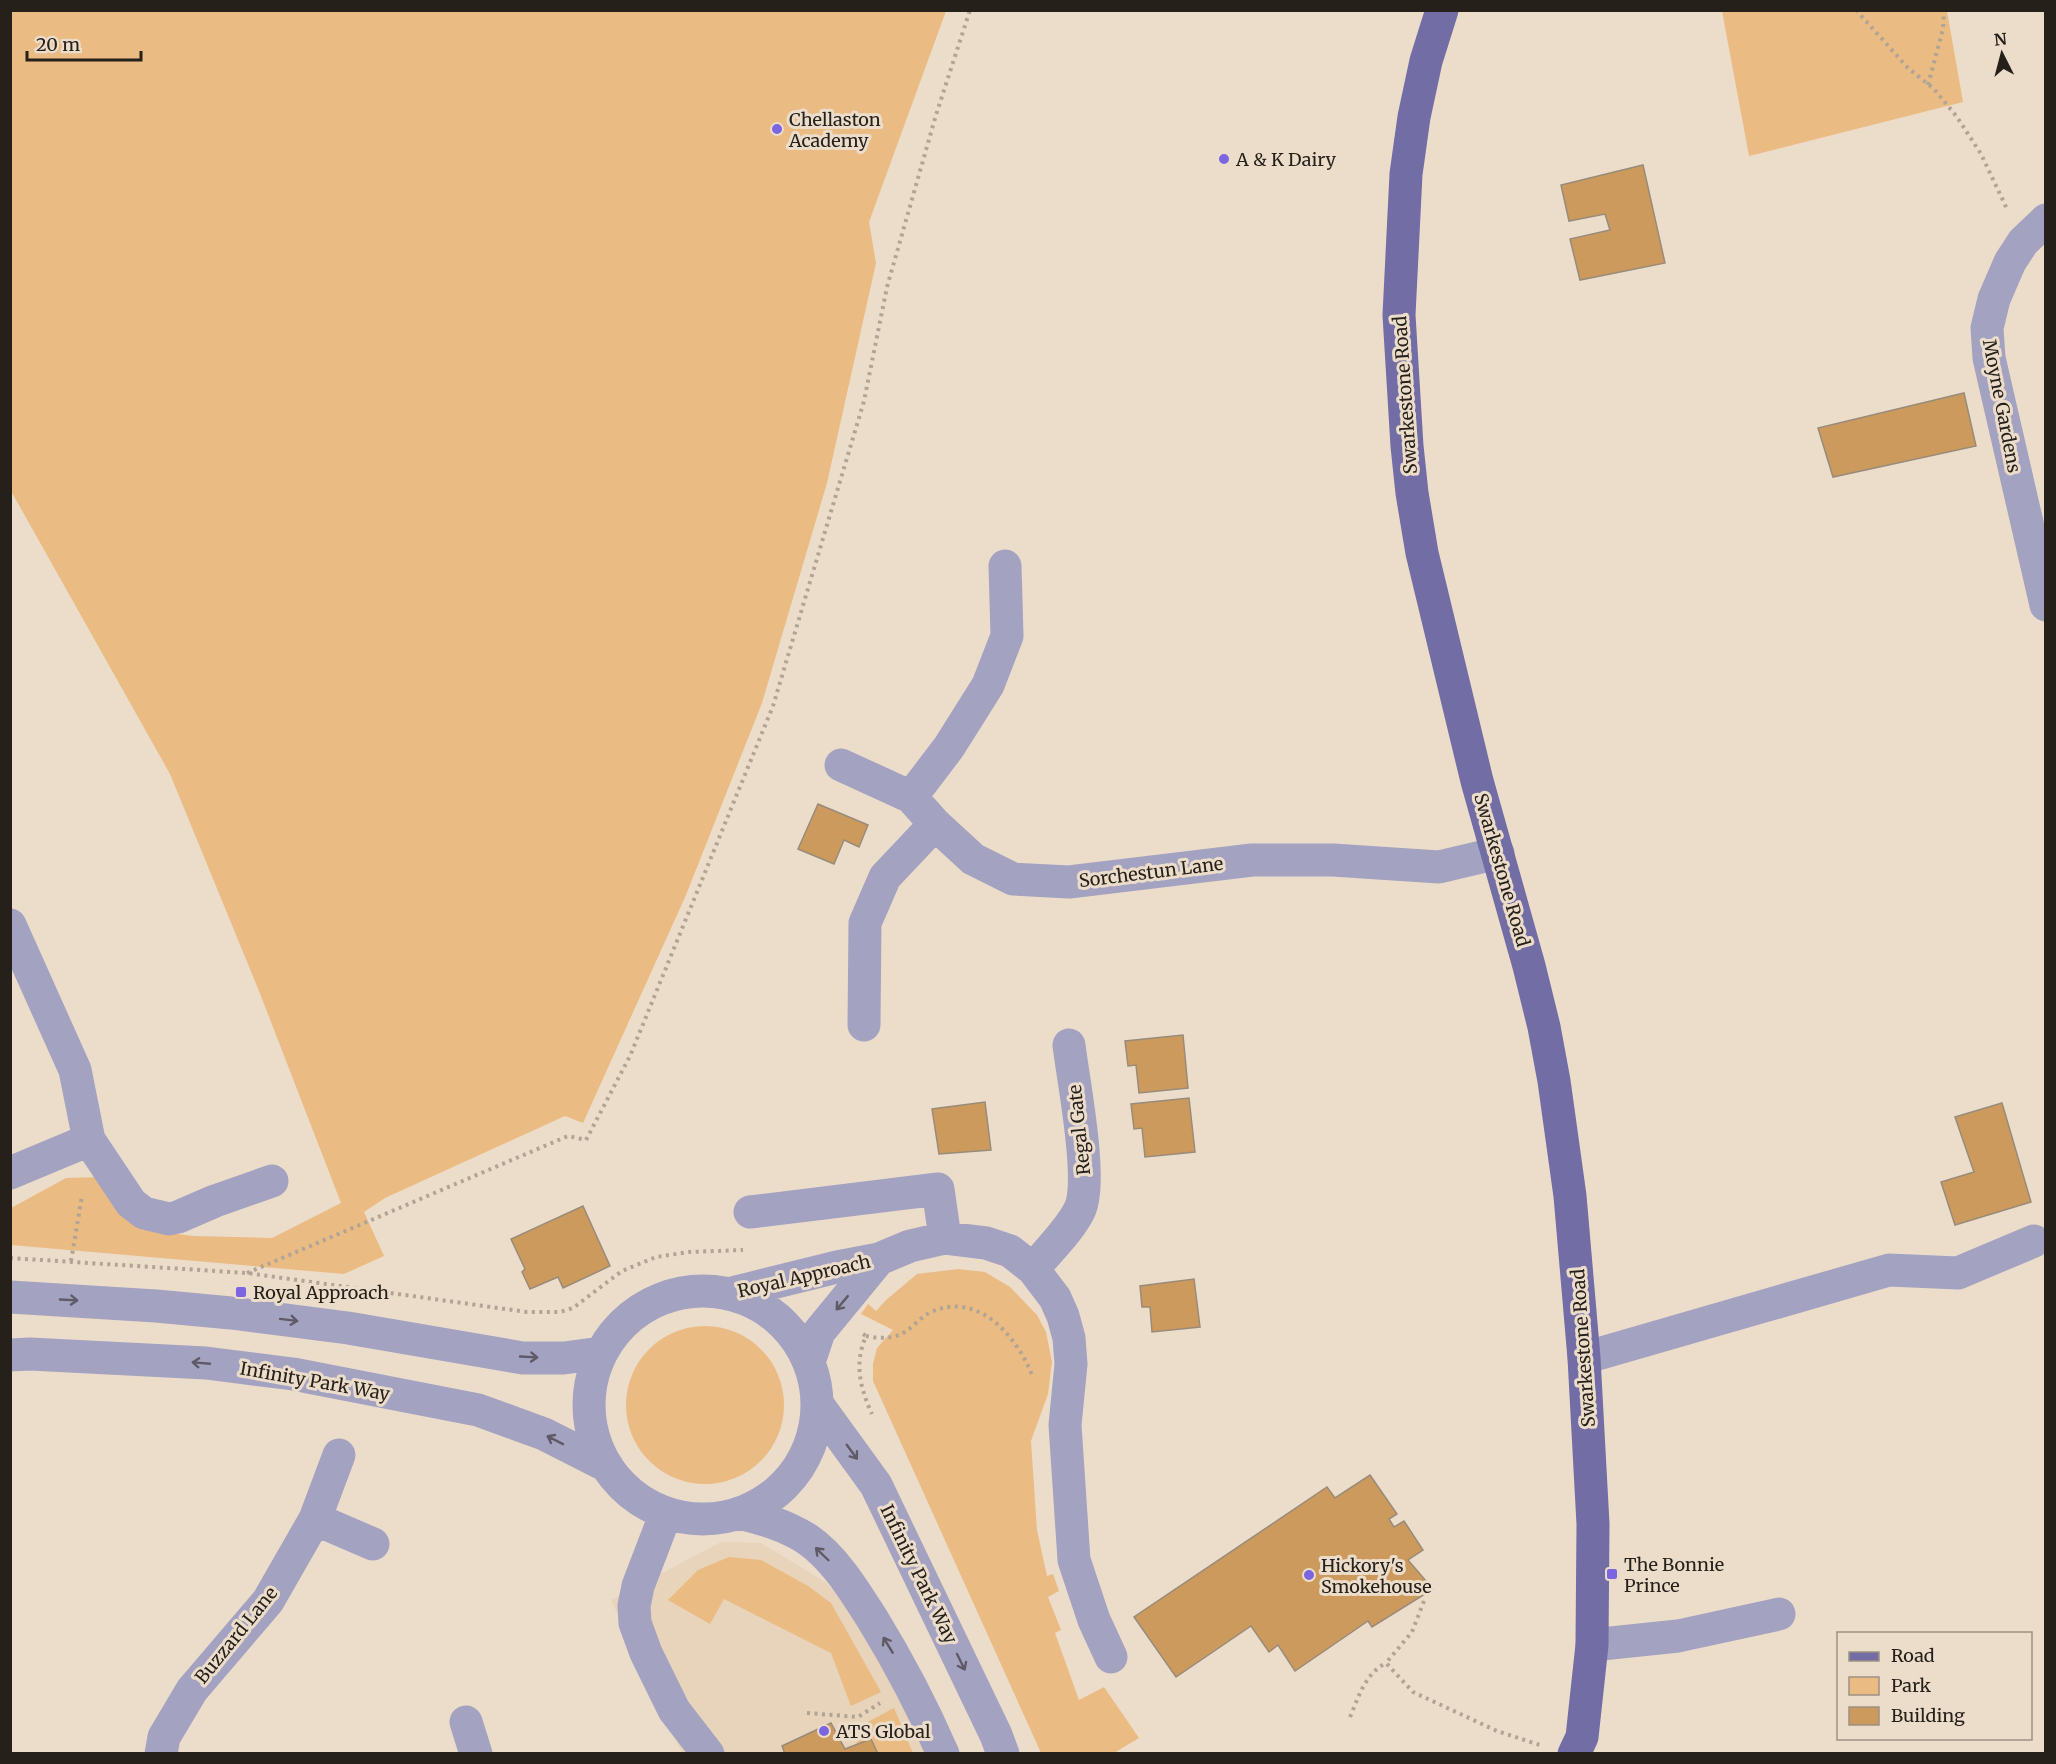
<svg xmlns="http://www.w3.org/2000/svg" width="2056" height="1764" viewBox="0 0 2056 1764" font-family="Merriweather,serif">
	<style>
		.built { fill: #e8d3bb }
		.green { fill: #eabb83 }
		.building { fill: #cc9a5d; stroke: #998b7a; stroke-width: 1.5 }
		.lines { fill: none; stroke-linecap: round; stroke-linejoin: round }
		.path { stroke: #b0a496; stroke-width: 4; stroke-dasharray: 3 4.5; stroke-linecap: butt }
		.minor { stroke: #a4a2c1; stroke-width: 33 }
		.major { stroke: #726da4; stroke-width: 33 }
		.oneway { stroke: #5f5a65 }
		.poi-dot { fill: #7b65e0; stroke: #ecddcb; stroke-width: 2 }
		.labels { text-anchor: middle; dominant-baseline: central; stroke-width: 6; stroke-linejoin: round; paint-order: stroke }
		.poi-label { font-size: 18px; fill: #26201a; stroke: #ecddcb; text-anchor: start }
		.street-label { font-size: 18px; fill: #26201a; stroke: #ecddcb }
	</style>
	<rect width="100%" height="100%" fill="#ecddcb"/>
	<path class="built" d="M721,1542l40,1 66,40 50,61 49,109h-244l-71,-153z"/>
	<path class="green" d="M10,11h936l-77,211 7,41 -49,220 -65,220 -76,192 -103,228 -18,-7 -180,82 -21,14 20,44 -40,18 -333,-29v-37l55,-30 35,-1 44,53 49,6 78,2 69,-35 -82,-212 -89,-217 -159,-283z
		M1722,11h225l16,91 -214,54z
		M958,1269l27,3 25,15 27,28 9,17 6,30 -4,32 -17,47 6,89 10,46 6,-2 6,17 -11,6 13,33 -6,3 24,67 25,-13 35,51 -25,15h-73l-168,-372v-17l4,-16 16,-18 -32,-16 7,-10 8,7 10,-11 31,-26z
		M626 1405a79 79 0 1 1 158 0a79 79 0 1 1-158 0Z
		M729,1557l32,3 47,26 23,17 50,89 -30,14 -20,-53 -107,-54 -14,25 -42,-24 30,-30z
		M894,1708l19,45h-35l-7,-14 -15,6 8,-21z"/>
	<path class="building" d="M1643,165l22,98 -85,17 -10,-41 40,-9 -5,-16 -36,7 -8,-36z
		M1964,393l12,53 -143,31 -15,-49z
		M818,804l50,21 -9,22 -15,-7 -10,24 -36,-15z
		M1183,1035l5,53 -49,5 -3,-28 -8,1 -3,-25z
		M1189,1098l6,54 -50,5 -3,-29 -8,1 -3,-25z
		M985,1102l6,48 -52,4 -7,-45z
		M2002,1103l29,99 -76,23 -14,-43 33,-10 -19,-55z
		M583,1206l27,60 -47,22 -5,-11 -28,12 -8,-17 3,-3 -14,-30z
		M1194,1279l6,48 -48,5 -2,-25h-8l-2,-21z
		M1370,1475l27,39 -8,5 5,8 10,-6 19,29 -15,10 25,29 -61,38 -4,-6 -73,50 -17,-26 -9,7 -18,-26 -75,51 -42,-60 193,-130 8,11z
		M831,1723l14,26 26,-10 7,15h-93l-3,-8z"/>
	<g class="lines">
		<path class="path" d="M1856,10l52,58 26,21 23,28 24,37 26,55
			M1928,85l15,-56 1,-19
			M10,1258l237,15 280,39h33l13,-4 49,-37 34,-14 33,-5 54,-2
			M71,1261l11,-65
			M247,1273l321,-137 18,4 44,-84 143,-350 91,-305 23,-114 49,-172 34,-105
			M863,1334l3,2c-12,27 -6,52 6,78
			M866,1336c10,2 24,3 33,-1 11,-4 19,-16 30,-22 47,-23 86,20 103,62
			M1424,1601l-12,31 -26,31 27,29 84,39 43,14
			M807,1713l51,4 22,-14
			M1350,1717c9,-21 15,-43 36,-54"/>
		<path class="minor" d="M2046,220l-23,22 -13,20 -16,37 -7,29 2,30 57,247
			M841,765l70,32 24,27 38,35 40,20 56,3 183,-22h81l106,7 59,-14
			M911,797l38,-50 39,-62 19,-49 -2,-70
			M10,925l65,145 14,70 42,63 13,10 25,6 9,-2 37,-16 57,-20
			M864,1025l1,-102 20,-46 50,-53
			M10,1173l79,-33
			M750,1212l188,-23 7,49
			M1033,1269c14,-17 36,-38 46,-58 15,-27 -6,-131 -10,-166
			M589 1405a114 114 0 1 1 228 0a114 114 0 1 1-228 0Z
			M728,1294l109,-27 42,-8 31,-13 35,-8 41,5 24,8 23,18 22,29 8,18 6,22 2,26 -6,61 9,135 20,60 17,37
			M10,1297l146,9 75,7 117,15 175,30h41l37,-5
			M10,1355l20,-1 176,9 87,11 185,36 66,24 63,32
			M1584,1358l305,-88 69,3 76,-32
			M809,1362l10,-30 60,-73
			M818,1405l58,80 120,250 7,19
			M666,1513l-28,73 -4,20 1,17 11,30 28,57 34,44
			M739,1513c24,6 46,12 68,26 28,19 48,53 66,81 27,44 49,86 70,134
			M315,1519l58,25
			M1592,1645l86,-9 101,-22
			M466,1722l10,32
			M161,1754l3,-17 28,-47 76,-89 47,-82 24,-64"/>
		<path class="major" d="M1442,10l-16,51 -12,56 -8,57 -7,141 8,131 5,47 10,60 55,228 52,185 15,61 10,54 16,115 14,162 9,166 -1,121 -10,92 -8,17"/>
	</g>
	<defs><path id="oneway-shaft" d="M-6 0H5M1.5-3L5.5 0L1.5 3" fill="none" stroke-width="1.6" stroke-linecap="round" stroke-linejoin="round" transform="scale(1.5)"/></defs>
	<g class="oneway">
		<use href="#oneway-shaft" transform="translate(69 1300) rotate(3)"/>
		<use href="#oneway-shaft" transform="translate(842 1303) rotate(130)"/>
		<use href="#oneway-shaft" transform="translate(289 1320) rotate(7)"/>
		<use href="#oneway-shaft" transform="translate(529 1357) rotate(3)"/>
		<use href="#oneway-shaft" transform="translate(201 1363) rotate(-175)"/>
		<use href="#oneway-shaft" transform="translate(555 1440) rotate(-153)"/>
		<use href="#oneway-shaft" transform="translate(852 1452) rotate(54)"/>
		<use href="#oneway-shaft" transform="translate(822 1554) rotate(-136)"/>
		<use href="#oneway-shaft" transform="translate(888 1645) rotate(-121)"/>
		<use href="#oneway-shaft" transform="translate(961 1662) rotate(64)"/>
	</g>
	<g class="poi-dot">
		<circle cx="777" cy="129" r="6"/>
		<circle cx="1224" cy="159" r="6"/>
		<rect x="235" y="1286" width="12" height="12" rx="3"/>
		<rect x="1606" y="1568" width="12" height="12" rx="3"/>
		<circle cx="1309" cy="1575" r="6"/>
		<circle cx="824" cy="1731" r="6"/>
	</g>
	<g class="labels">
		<g class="poi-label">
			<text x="789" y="119">Chellaston<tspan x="789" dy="21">Academy</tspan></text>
			<text x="1236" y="159">A &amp; K Dairy</text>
			<text x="253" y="1292">Royal Approach</text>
			<text x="1624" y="1564">The Bonnie<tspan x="1624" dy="21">Prince</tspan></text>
			<text x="1321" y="1565">Hickory's<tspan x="1321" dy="21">Smokehouse</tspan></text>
			<text x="836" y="1731">ATS Global</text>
		</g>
		<g class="street-label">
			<text transform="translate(1405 395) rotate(-94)">Swarkestone Road</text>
			<text transform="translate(2002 406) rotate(79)">Moyne Gardens</text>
			<text transform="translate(1502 870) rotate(74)">Swarkestone Road</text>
			<text transform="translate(1151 872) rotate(-7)">Sorchestun Lane</text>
			<text transform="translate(1079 1130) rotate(-96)">Regal Gate</text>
			<text transform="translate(804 1276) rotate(-13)">Royal Approach</text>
			<text transform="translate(1583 1348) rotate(-94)">Swarkestone Road</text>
			<text transform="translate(315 1381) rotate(10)">Infinity Park Way</text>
			<text transform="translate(919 1574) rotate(64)">Infinity Park Way</text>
			<text transform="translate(236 1635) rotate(-51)">Buzzard Lane</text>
		</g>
	</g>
	<rect width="2056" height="1764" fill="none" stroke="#26201a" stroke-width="24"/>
	<rect x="1837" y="1632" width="195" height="108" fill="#ecddcb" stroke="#9d9184" stroke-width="1.5"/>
	<rect x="1849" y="1652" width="30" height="9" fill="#726da4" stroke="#9d9184" stroke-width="1.5"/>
	<text x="1891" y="1662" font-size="18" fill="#26201a">Road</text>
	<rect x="1849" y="1677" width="30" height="18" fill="#eabb83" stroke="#9d9184" stroke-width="1.5"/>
	<text x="1891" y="1692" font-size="18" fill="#26201a">Park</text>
	<rect x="1849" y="1707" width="30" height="18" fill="#cc9a5d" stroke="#9d9184" stroke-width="1.5"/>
	<text x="1891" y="1722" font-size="18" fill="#26201a">Building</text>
	<g transform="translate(2002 54) rotate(354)" stroke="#ecddcb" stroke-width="4.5" paint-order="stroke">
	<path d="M0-4.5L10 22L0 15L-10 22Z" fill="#26201a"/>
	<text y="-9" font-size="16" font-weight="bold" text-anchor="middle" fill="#26201a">N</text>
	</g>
	<path d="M27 51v9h114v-9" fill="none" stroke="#26201a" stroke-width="3"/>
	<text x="36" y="51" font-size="18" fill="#26201a" stroke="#ecddcb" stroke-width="4.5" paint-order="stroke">20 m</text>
</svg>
